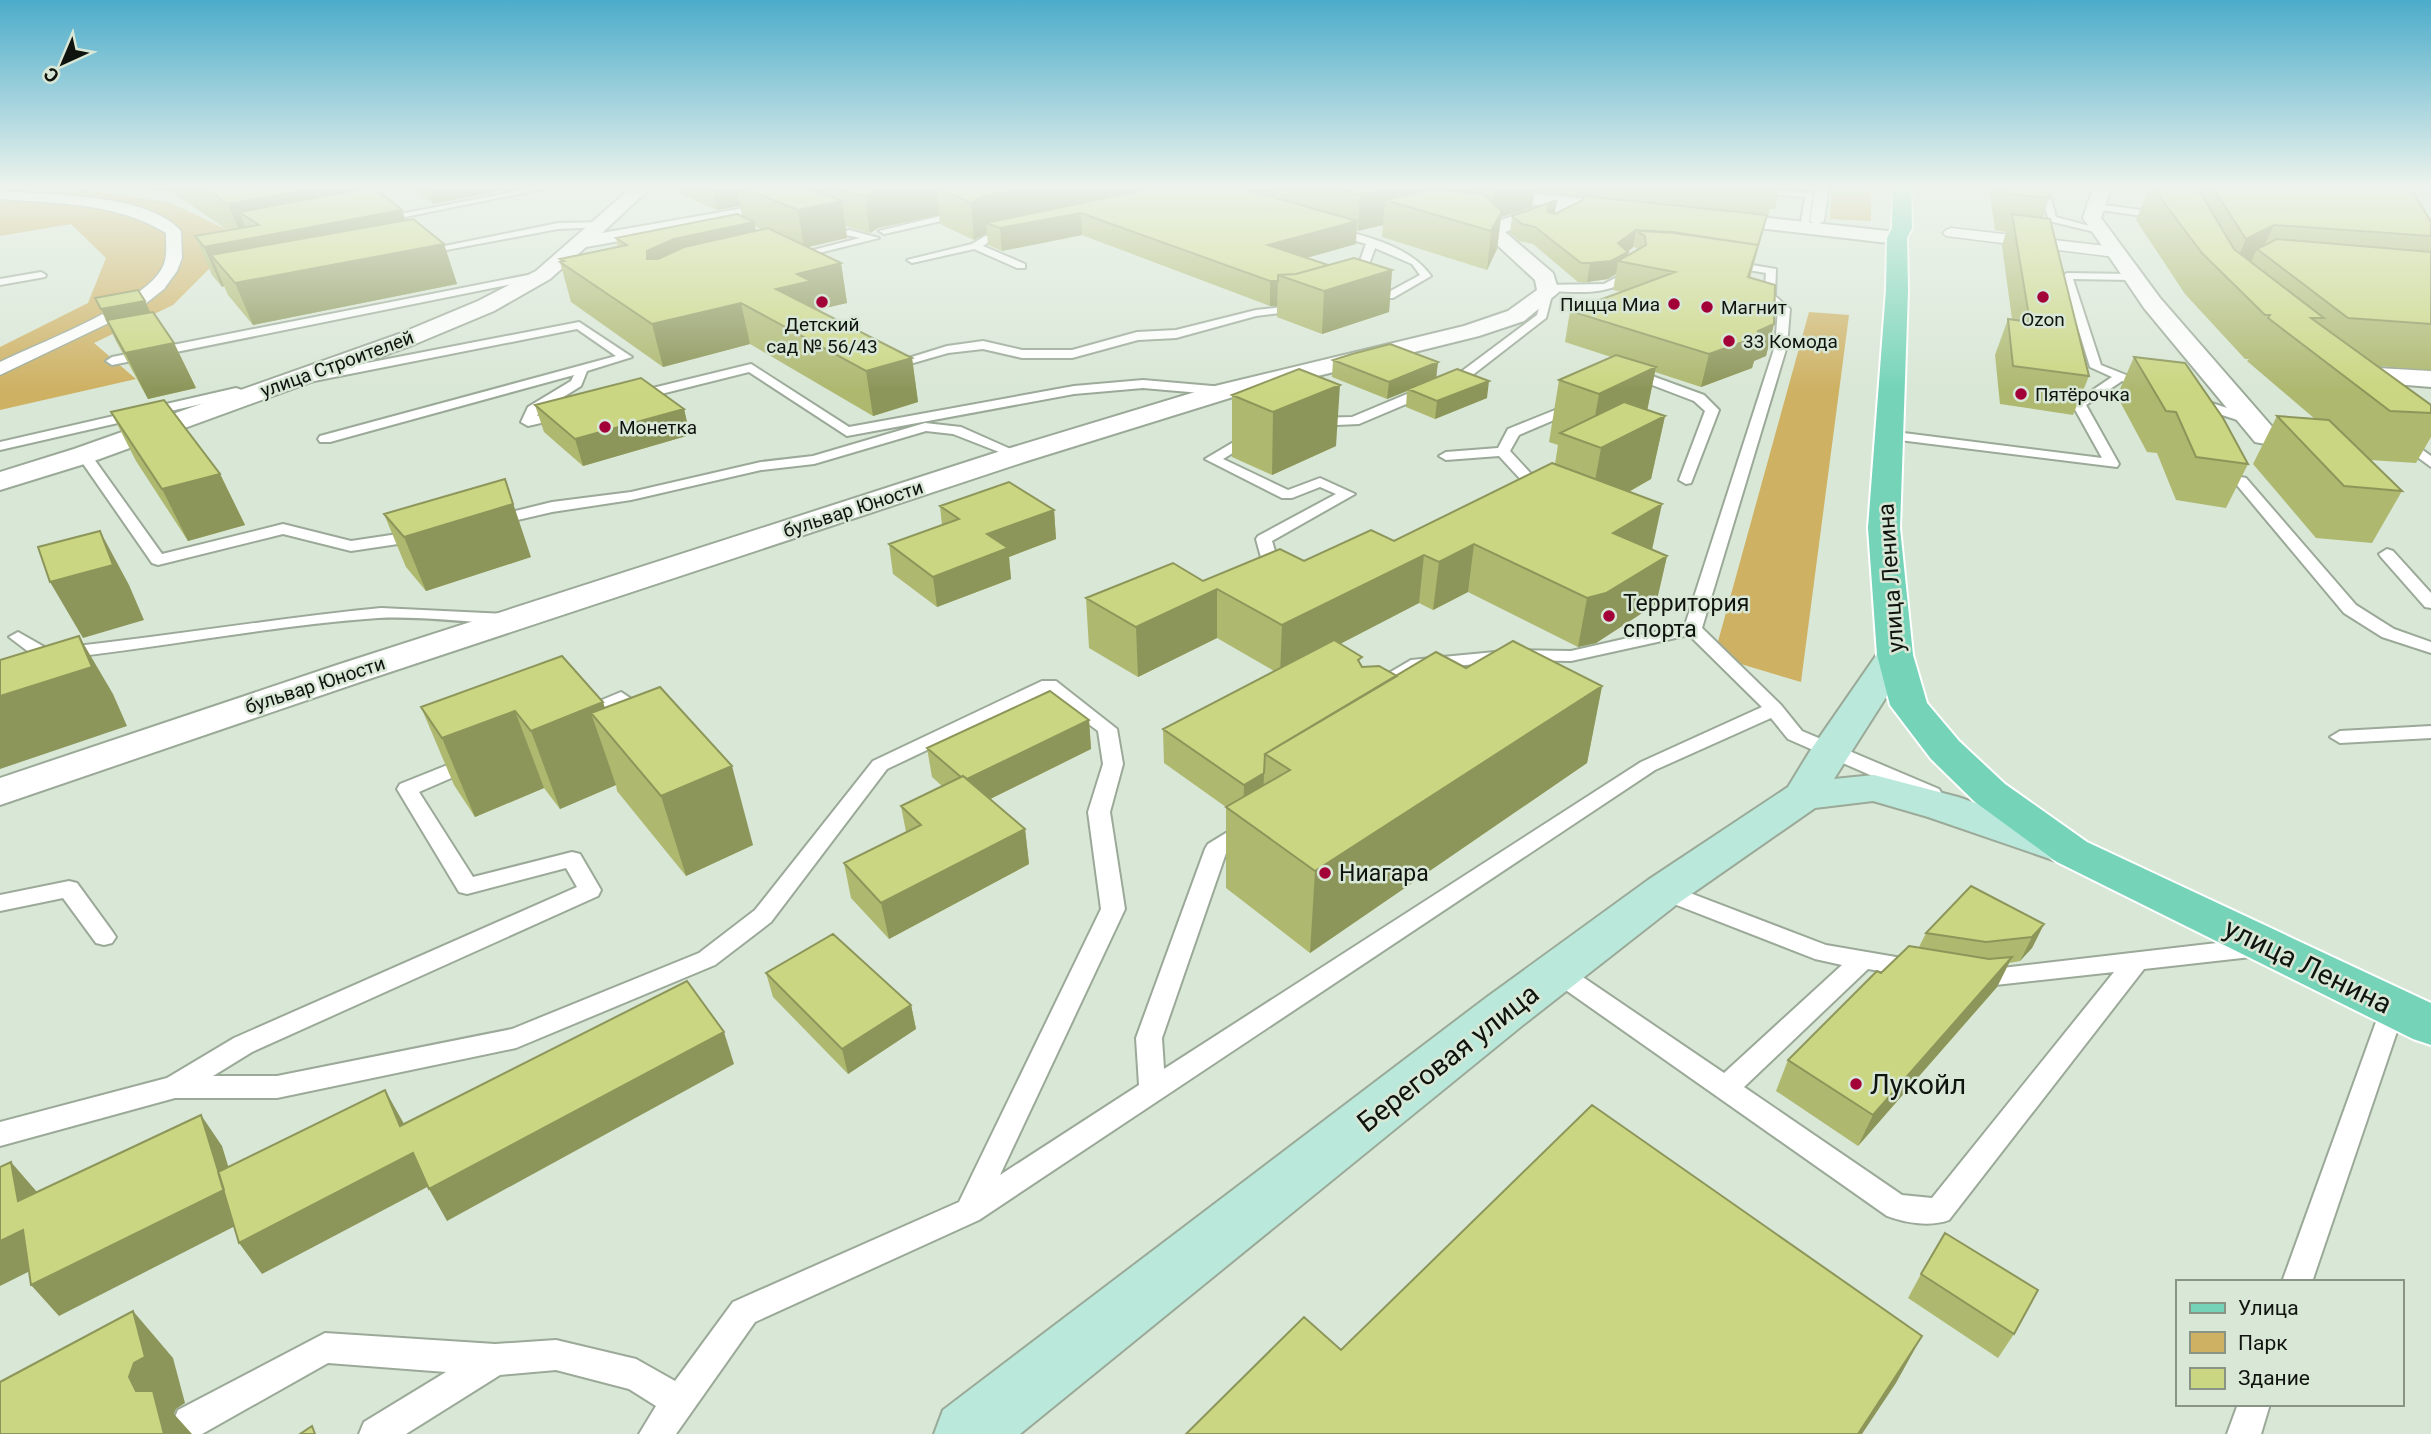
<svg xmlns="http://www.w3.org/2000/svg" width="2431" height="1434" viewBox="0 0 2431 1434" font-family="Roboto,sans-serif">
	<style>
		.green { fill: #ceb163 }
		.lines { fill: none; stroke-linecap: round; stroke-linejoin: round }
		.service-casing { stroke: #9ba998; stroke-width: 4 }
		.pedestrian-casing { stroke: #9ba998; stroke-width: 3 }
		.minor-casing { stroke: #9ba998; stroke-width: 4 }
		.tertiary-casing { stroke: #9ba998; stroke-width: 4 }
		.secondary-casing { stroke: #9ba998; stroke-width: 4 }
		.primary-casing { stroke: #fff; stroke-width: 4 }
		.service { fill: #fff; fill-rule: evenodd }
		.pedestrian { fill: #fff; fill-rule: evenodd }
		.minor { fill: #fff; fill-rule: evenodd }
		.tertiary { fill: #fff; fill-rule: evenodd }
		.secondary { fill: #bae9db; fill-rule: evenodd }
		.primary { fill: #75d4b8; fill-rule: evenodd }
		.wall { fill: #aeb86f; fill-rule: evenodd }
		.shaded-wall { fill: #8d965a; fill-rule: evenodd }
		.building { fill: #cad681; stroke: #8d965a; stroke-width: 2 }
		.poi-dot { fill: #a20237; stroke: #d9e7d6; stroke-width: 2.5 }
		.labels { text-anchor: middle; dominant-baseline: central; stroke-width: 5; stroke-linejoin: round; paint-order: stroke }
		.far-poi-label { font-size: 19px; fill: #10140f; stroke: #d9e7d6; text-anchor: start }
		.far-street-label { font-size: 19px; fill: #10140f; stroke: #d9e7d6 }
		.street-label { font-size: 23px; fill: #10140f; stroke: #d9e7d6 }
		.poi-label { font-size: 23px; fill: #10140f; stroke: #d9e7d6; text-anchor: start }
		.near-street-label { font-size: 28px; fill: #10140f; stroke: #d9e7d6 }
		.near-poi-label { font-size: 28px; fill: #10140f; stroke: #d9e7d6; text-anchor: start }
	</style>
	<rect width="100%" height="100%" fill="#d9e7d6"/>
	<path class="green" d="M0,188l102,4 69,11 54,26 -14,38 -38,38 -79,38 42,36 -136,31v-63l88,-44 18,-45 -35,-34 -71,12z
		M1779,188h92v33l-41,-2 1,-26z
		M1809,312l40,3 -48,367 -87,-26z"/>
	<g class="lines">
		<g class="service-casing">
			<path id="service" d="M78,188h9l-5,3z
				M531,188h17l-168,34 -5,-3z
				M2040,188h8l8,29 48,13 -5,3 -50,-12z
				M1775,190l38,3 -5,37 -8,-2 5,-31 -27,-2 -3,-1z
				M2096,204l68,9 5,3 -5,3 -71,-10 -2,-2z
				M965,210l5,3 -2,2 -84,19 -5,-3z
				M605,222l2,2 -5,3 -44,2 -138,26 -5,-3 143,-29z
				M1333,228c34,8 78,19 98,48l-38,22h-8v-4l35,-19 -8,-11 -37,-16 -14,38 -9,2 -1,-2 15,-42 -36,-11 -2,-2z
				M849,230l30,8 -88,22 -5,-3 74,-19 -14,-3v-4z
				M1013,230l3,1v4l-25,5 -8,6 42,18v4h-8l-43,-19 -62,14 -5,-3 65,-16 13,-8z
				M1728,261l48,8 -1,27 15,13 -3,37 -85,282 79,77 21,26 137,58 3,5 -3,5h-14l-137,-60 -17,-21 -116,52 -676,450 -224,102 -79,112h-37l17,-28 -27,-17 -73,-19 -56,5 -94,59h-47l5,-12 82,-50 -118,-9 -126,71h-24l-5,-12 5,-12 147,-77 170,11 61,-4 80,19 39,22 58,-79 226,-100 142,-293 -13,-97 15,-48 -5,-33 -51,-38 -160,76 -116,153 -56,43 -199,83 -239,50h-102l-175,48v-24l167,-44 67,-40 343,-151 -11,-19 -99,26 -8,-2 -62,-103 3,-5 65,-26h14l3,4 -3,4 -60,26 54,85 99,-25 8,2 21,36 -3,6 -346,156 -39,24h64l235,-47 187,-76 56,-43 118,-149 169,-80h14l61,48 6,35 -13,48 15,97 -125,266 139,-90 -3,-47 69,-189 3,-5 31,-19h16l3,5 -3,5 -29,18 -64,185 2,31 477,-307 121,-55 -73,-72 -118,26 -55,-1 -101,10 -41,23 -9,-6 46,-27 105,-10 55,1 114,-26 90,-279 3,-36 -14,-13 2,-24 -42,-7 -1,-2z
				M1634,268l5,3c-22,24 -56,22 -86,20l-7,27 -76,59 -111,47 -45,2 -7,-4 7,-4 38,-1 110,-46 75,-56 7,-25 -2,-3 1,-2 61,-1z
				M41,272l5,3 -1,2 -45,8v-6z
				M543,272l4,1v4l-435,88 -6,-4 6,-4z
				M2067,273l65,1 5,3 -5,3 -59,-1 28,86 53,21 -6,4 -26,-9 -36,24 33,59 -2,3 -234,-29 -2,-3 7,-4 214,27 -30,-54 40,-27 -22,-10 -28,-91z
				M1301,305l4,1v4l-49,6 -80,22 -38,2 -66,18h-50l-39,-9 -35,4 -59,17 -6,-4 64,-20 36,-5 39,9h50l65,-18 39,-2 80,-20z
				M579,322l53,35 -45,14 -6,15 -42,26 -2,4 29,-7 5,1v6l-43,10 -7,-4 7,-15 43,-26 3,-6 -244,67h-10l-2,-3 2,-3 296,-80 -39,-27 -268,53 -4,-1v-6z
				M751,364l98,63 225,-41 69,-6 81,7 6,4 -6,4 -81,-7 -69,6 -227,42 -98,-64 -116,29 -6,-4 1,-3z
				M1630,368l74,27 15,15 -28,73 -5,1 -7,-4 26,-69 -11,-10 -68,-26 -2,-3z
				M236,388l20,7 -6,4 -14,-3 -236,54v-8z
				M2193,397l65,21 2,3 -7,4 -65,-21 -2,-3z
				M1575,402l7,4 -2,3 -61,26 -9,16 24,26 2,3 -2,3h-10l-25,-27 -53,4 -7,-4 7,-4 52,-4 10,-19z
				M925,423l36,4 63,28 -7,4 -64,-25 -27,-3 -112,33 -53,6 -130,30 -79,12 -60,14 -8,-5 3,-3 65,-16 79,-10 130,-30 52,-6z
				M1254,430l7,4 -2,3 -36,22 65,31 32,-12 35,16 -83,47 6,20 -8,5 -8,-5 -6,-22 2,-3 78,-42 -16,-7 -28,11h-10l-77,-39z
				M2402,435l29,21v11l-34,-25 -2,-3z
				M84,451l5,1 73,102 121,-30 68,17 67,-10 8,5 -8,5 -67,10 -68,-17 -125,31 -6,-2 -75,-108z
				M2241,477l5,1 110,127 38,24 37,13v11l-49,-16 -38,-24 -108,-129 -2,-3 2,-3z
				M2387,549l6,2 38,42v15l-6,-1 -44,-50 -2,-3z
				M381,608l125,6 9,5 -9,5c-42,-2 -86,-8 -128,-6 -112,8 -222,31 -334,42l-6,-1 -29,-22 9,-5 30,17c111,-11 221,-30 333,-41z
				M621,692l9,6 -2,4 -48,20 -10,-6 3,-4z
				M2431,726v12l-91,5 -10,-6 10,-6z
				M69,881l8,2 35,48 4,6 -4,6 -8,2 -8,-2 -33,-45 -63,13v-16z
				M1664,883l162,62 99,17 3,6 -3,6 -9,3 -48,-8 -124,118 158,108 30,3 182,-226 -137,15 -9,-3 -3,-6 3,-6 292,-34 8,3 4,6 -4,6 -8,3 -116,13 -195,251c-18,7 -44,3 -62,-4l-337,-237 -3,-6 3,-6 9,-3 9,3 156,106 118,-108 -27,-6 -159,-62 -3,-6 3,-6z
				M2393,998l9,3 3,7 -93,274h-30l99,-274 3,-7z
				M2238,1404h32l-9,30h-34z"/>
		</g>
		<g class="pedestrian-casing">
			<path id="pedestrian" d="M1815,188h14l-5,33 -7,4 -7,-4z
				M0,191c48,4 148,2 181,40l1,27 -5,13 -13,18 -24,19 -140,67v-13c39,-19 140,-57 161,-92 7,-11 5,-24 5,-37 -51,-31 -108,-29 -166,-34z
				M1951,228l164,19 8,5 -8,5 -169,-21 -3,-3 3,-3z"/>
		</g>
		<g class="minor-casing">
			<path id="minor" d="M631,188h19l-48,45 255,-45h38l-9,5 -300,54 -36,32 -56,32 -79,33 -321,117 -94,29v-18l74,-23 325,-115 79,-33 58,-30z
				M2093,188h18l-10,30 59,80 115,132 4,6 -4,6 -10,2 -10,-2 -111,-134 -61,-90z
				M1562,199l6,2 3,4 -3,4 -63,23 48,41 6,19 -35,29 -45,15 -246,61 -206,64 -664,220 -363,124v-27l337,-113 670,-216 208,-63 249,-60 44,-15 29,-21 -2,-10 -54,-50 3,-4z
				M2342,366l89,5v16l-98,-8 -4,-5 4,-5z"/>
		</g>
		<g class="tertiary-casing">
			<path id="tertiary" d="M1417,188h59l150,15 9,6 -9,6 -200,-22z
				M1713,212l184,20 10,6 -10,6 -191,-22 -2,-4 2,-4z"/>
		</g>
		<g class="secondary-casing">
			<path id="secondary" d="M1895,644l13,3 5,8 -79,124 40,-4 84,22 125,43 7,10 -7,10 -15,5 -15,-5 -125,-43 -55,-16 -58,7 -135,94 -157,123 -503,409h-86l9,-24 544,-413 161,-117 140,-93 22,-36 72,-104z"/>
		</g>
		<g class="primary-casing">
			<path id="primary" d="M1893,188h18l1,40 -5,10 1,52 -8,238 13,127 14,48 32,38 46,43 82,58 344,161v42l-18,-6 -356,-177 -82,-60 -44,-43 -41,-54 -13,-50 -9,-127 18,-238 1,-52 5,-10z"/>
		</g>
		<use href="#service" class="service"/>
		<use href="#pedestrian" class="pedestrian"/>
		<use href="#minor" class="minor"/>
		<use href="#tertiary" class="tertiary"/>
		<use href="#secondary" class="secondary"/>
		<use href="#primary" class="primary"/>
	</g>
	<path class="wall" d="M140,188h234l28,22 3,10 39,24 13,40 -204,41 -25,-30 -4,-9 -2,1 -10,-12 -17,-39 32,-6 -49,-34 -14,-6 -7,1z
		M411,188h92l1,2 -71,14z
		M676,188h1104l-5,21h-5l-2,7h-1l-17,62 24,46 -8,32 -12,5 -2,7 -51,19 -46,-15 -8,38 18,6 -14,63 -22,13 23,58 15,6 -11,48 -60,39 -18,4 -110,-55 -35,18 -14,-7 -79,41 22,23 35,9 69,-8 136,18 -15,77 -277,190 -84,-65v-81l-62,-44 -1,-34 111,-58 -57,-33 -79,39 -49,-29 -3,-50 117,-17 101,-20 90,-20 161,-77 3,-19 -9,-3 10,-62 52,-23 -46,-15 5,-31 52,-19 -9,-2 3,-16 -8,5 -21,3h-9l-45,-38 -14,-3 -9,-8 2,-17 45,-16 -2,13 28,-13v-3l-49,-4 -2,14 -31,10 -4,32 -10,21 -105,-33 1,-12 -27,6v13l-50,14 22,7 64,5 -3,42 -67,22 -45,-17v-11h-7l-188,-71 -80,16 -14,-6 -1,-12 -13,7 -34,-16 -1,-9 -61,13 -8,5 -25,-7 2,12 -40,9 34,16 6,40 -30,7 95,48 6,44 -45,14 -123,-72 -87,23 -92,-65 -11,-40h1l-1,-3 58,-12 -2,-9 126,-22 -2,-10 -23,4 -40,-17zM755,226l8,4 -7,1zM1633,247l4,1 -1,2 -9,6 1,-4z
		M1989,188h58l2,10 -6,20 46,158 -16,39 -73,-11 -5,-49 13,-36h4l-10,-73 4,-14 -11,-2z
		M2149,188h49l4,7 3,-7h206l20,34v148l-53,-4 53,39v32l-15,26 -46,-3 32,31 -30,52 -56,-5 -63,-74 24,-48 38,3 -68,-58 2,-2h-4l-60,-65 -49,-74z
		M95,298l50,3 5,11 24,31 22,45 -48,11 -32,-58z
		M2134,357l114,107 -22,44 -50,-8 -19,-47 -10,-1 -30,-56z
		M1333,360l105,2 -2,16 51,20 -52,21 -29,-12 1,-16 -20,8 -55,-22z
		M1299,369l37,77 -64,29 -40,-18v-62z
		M535,405l149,4 6,26 -107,31 -39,-34z
		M111,412l109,62 25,51 -57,16 -52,-80z
		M940,506l114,4 2,29 -47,18 2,22 -74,28 -44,-33 -4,-30 53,-19z
		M384,514l147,43 -105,34 -20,-24z
		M421,707l184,1 148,137 -67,31 -69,-85 -1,-6 -56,24 -16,-21 -69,29 -21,-32z
		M1089,720l2,29 -101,50 35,30 4,35 -140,75 -38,-41 -7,-35 62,-31 -5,-26 41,-20 -10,-9 -5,-29z
		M2044,924l-12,24 -12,13 -11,2 -12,24 -139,159 -82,-55 12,-31 93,-87 38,-26 7,-14z
		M766,973l145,32 5,24 -68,45 -75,-77z
		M1921,1274l93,60 -16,24 -90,-60z"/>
	<path class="shaded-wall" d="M156,188h7l1,2 -7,1z
		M224,188h143l35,22 13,38 29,-4 13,40 -204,41 -18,-42 -24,-28 13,31 -2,1 -18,-40 39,-7 -15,-36zM239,212l20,13 -9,13z
		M428,188h75l1,2 -71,14z
		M712,188h25l3,18 -23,4z
		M894,188h261v10l-74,15 1,22 -80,16 -2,-23 -14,-5 1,10 -13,7 -3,-37 -35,-15 3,27 -61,13 -8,5 -5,-37 8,-4z
		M1392,188h40l-2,25 -45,-13 -2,25 -25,6 2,-36z
		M1494,188h41l-3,19 -31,10 -4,32 -10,21 4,-39 -1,-10z
		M1557,200l-3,17 -9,6 3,-17z
		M842,201l5,37 -43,10 -6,-38z
		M1767,215l-4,17 -9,31 4,-18z
		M1357,221l-1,23 -89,25 1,-24z
		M754,222l7,36 -114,1v-8l27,-12z
		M2274,225l-13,27 -4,-3 -9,19 -19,10 17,-39z
		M1636,230l-3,17 -7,6 2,-1 -2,10 -8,-1 -2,13 -8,5 -21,3 3,-19z
		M1758,245l-7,28 -10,34 7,-30z
		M841,263l6,40 -31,7 -40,-21 21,-15z
		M1392,270l-3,42 -67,22 2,-43z
		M1270,281h8l-1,25h-7z
		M145,301l20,43 -58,-24 15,32 -21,-43z
		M741,303l9,41 -87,23 -11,-43z
		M1774,324l-8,32 -12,5 -2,7 -51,19 8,-33 49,-23z
		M174,343l22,45 -48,11 -23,-46z
		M912,358l6,44 -45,14 -7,-45z
		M1438,362l-2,17 -28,10 -1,2 -20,8 2,-17z
		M1656,367l-12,59 21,-10 -14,63 -62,35 12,-66 -11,-4 9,-50z
		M1489,381l-2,17 -52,21 2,-18z
		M1340,385l-4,61 -64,29 1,-63z
		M684,409l6,26 -107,31 -8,-27z
		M220,474l25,51 -57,16 -26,-52z
		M505,479l26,78 -105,34 -22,-54z
		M1662,504l-10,46 -39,-17z
		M1054,510l2,29 -47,18 2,22 -74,28 -4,-30 54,-43z
		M100,531l29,54 15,35 -61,18 -33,-56z
		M1474,544l-6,48 -35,18 6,-48z
		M1424,555l-5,48 -139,72 2,-50z
		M1667,556l-11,48 -60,39 -18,4 9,-49z
		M1217,589v49l-79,39 -2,-50z
		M79,636l34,58 14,32 -127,43v-73z
		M1602,686l-15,77 -277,190 5,-82z
		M603,702l14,42 -26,-31 25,72 -56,24 -29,-78z
		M515,711l29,77 -69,29 -33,-79z
		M1089,720l2,29 -123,61 -4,-30z
		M732,766l21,79 -67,31 -25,-80z
		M1264,773l-1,34 -20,12 1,-34z
		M1025,829l4,35 -140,75 -8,-36z
		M2044,924l-12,24 -12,13 12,-24z
		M2012,957l-15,30 -139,159 15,-31z
		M911,1005l5,24 -68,45 -6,-25z
		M724,1032l10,32 -287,157 -18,-32z
		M385,1090l18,32 15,36 -18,-32z
		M201,1115l21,31 23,75 -186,95 -28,-31z
		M413,1153l18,32 -169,89 -23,-31z
		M11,1162l26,30 -19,9z
		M23,1230l27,31 -50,25v-45z
		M133,1311l40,47 12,45 -9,6 -2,5 18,20h-28l-28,-43 -7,-14z
		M1922,1336l-26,47 -34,51h-4z"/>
	<path class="building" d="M204,188h115l-91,16z
		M369,188h5l28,22 -198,37 -9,-11 64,-11 -20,-13z
		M743,188h66l33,13 -44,9z
		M835,188h59l-21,4 -8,4 -22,-5z
		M936,188h90l-42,8 -13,7z
		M1153,188h88l116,33 -89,24 60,20 -32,9 -18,1v6h-8l-189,-68 -81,15 -14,-5z
		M1334,188h58l-32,7z
		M2006,188h41l2,10 -42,-4z
		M2153,188h48l-1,4 34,57 90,69h-13l120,87v8l-41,-2 -122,-93 2,-3h-5l-63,-62z
		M2213,188h198l20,34v14l-157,-11 -28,14z
		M1433,189l50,5 19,17 -11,20 -106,-31z
		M1583,196l184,19 -9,30 -85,-13 -37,-2 -18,13 10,9 -17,9 -21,2h-9l-46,-36 -13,-3 -10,-8 45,-16 -9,6v6l7,2 28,-14z
		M737,214l17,8 -80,17 -27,12v8h11l26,-12 84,-19 73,35 -44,11 14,7 -35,8 136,69 -46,13 -125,-68 -89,21 -92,-62 4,-1 -4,-2 67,-14 -11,-7z
		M2012,214l38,5 39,157 -76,-10 -5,-47 22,3z
		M413,219l31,25 -209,39 -24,-28z
		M1641,231l33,2 84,12 -10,32 27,8 -1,39 -16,7 2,5 -51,18 -139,-43 105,-39 -57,-11 28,-16 -1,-9 -6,-3z
		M2277,239l154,13v72l-83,-6 -91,-69z
		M1354,258l38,12 -68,21 -46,-16 18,-1z
		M138,290l7,11 -44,8 -6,-11z
		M153,312l21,31 -49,10 -18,-33z
		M1390,344l48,18 -49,20 -56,-22 19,-6z
		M1616,355l40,12 -57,27 -40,-14z
		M2134,357l51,6 38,55 25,46 -52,-7 -20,-45 -10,-1z
		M1299,369l41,16 -67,27 -41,-17z
		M1457,369l32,12 -52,20 -29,-12z
		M641,378l43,31 -109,30 -40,-34z
		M164,400l56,74 -58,15 -51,-77z
		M1624,402l41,14 -64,32 -41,-15z
		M2277,416l52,4 73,71 -58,-5z
		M1552,463l110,41 -49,29 54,23 -61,37 -19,5 -113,-54 -35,18 -15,-7 -142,70 -65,-36 -81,38 -50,-29 87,-35 30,18 77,-32 24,12 67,-31 23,11z
		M505,479l8,25 -109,33 -20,-23z
		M1009,482l45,28 -67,24 21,14 -75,29 -44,-33 70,-25 -19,-13z
		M100,531l13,34 -63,17 -12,-35z
		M79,636l13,31 -92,29v-36z
		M1334,640l28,17 -4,3 4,7 17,-1 18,10 -132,78 -1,19 -20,12 -81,-56z
		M1513,641l89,45 -287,185 -89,-64 64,-37 -25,-16 171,-102 30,16z
		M562,656l41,46 -72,29 -16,-20 -73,27 -21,-31z
		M660,687l72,79 -71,30 -70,-83z
		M1050,691l39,29 -122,59 -4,-3 -2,1 -34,-29z
		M963,776l62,53 -144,74 -37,-40 77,-38 -20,-19z
		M1971,886l73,38 -12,13 -46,5 -60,-9z
		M833,934l78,71 -69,44 -76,-76z
		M1909,946l80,13 23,-2 -139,158 -85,-55 89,-89 4,2z
		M687,981l37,51 -295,157 -16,-36 -174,90 -21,-71 167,-82 15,36z
		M1592,1105l330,231 -64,98h-672l118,-117 37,33z
		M201,1115l23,75 -193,95 -8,-55 -23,11v-74l11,-5 7,39z
		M1945,1233l93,57 -24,44 -93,-60z
		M133,1311l12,46 -11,6 -5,14 7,14h17l11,43h-164v-52z
		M312,1426l3,8h-15z"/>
	<linearGradient id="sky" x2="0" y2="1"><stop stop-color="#4cacca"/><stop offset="0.48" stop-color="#eef4ed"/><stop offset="1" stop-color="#eef4ed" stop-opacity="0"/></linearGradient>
	<rect width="2431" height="389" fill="url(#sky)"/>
	<g class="poi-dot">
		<circle cx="2043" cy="297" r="7"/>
		<circle cx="822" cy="302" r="7"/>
		<circle cx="1674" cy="304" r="7"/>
		<circle cx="1707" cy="307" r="7"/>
		<circle cx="1729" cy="341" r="7"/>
		<circle cx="2021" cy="394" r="7"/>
		<circle cx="605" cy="427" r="7"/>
		<circle cx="1609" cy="616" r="7"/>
		<circle cx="1325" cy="873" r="7"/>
		<circle cx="1856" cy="1084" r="7"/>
	</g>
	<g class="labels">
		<g class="far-poi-label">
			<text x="1660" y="304" text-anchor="end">Пицца Миа</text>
			<text x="1721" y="307">Магнит</text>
			<text x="2043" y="319" text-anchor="middle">Ozon</text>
			<text x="822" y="324" text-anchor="middle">Детский<tspan x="822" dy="22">сад № 56/43</tspan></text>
			<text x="1743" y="341">33 Комода</text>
			<text x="2035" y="394">Пятёрочка</text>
			<text x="619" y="427">Монетка</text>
		</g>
		<g class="far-street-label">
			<text transform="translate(337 364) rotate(-20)">улица Строителей</text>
			<text transform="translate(853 509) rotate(-18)">бульвар Юности</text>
			<text transform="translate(315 685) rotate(-18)">бульвар Юности</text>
		</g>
		<g class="street-label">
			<text transform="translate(1891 578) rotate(-94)">улица Ленина</text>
		</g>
		<g class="poi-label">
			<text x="1623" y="603">Территория<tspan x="1623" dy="26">спорта</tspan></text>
			<text x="1339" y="873">Ниагара</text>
		</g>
		<g class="near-street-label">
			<text transform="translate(2308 966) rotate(26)">улица Ленина</text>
			<text transform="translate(1448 1058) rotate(-38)">Береговая улица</text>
		</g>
		<g class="near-poi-label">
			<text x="1870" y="1084">Лукойл</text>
		</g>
	</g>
	<rect x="2176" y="1280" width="228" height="126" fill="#d9e7d6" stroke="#899386" stroke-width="2"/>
	<rect x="2190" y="1303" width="35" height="10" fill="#75d4b8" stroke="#899386" stroke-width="2"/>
	<text x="2238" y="1315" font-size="21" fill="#10140f">Улица</text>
	<rect x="2190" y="1332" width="35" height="21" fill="#ceb163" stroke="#899386" stroke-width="2"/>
	<text x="2238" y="1350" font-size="21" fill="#10140f">Парк</text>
	<rect x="2190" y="1368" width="35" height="21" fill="#cad681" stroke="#899386" stroke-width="2"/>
	<text x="2238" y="1385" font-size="21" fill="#10140f">Здание</text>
	<g transform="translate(63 63) rotate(224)" stroke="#d9e7d6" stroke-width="5" paint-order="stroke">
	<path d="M0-5L12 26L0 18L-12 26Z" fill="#10140f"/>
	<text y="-10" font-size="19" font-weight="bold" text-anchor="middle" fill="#10140f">С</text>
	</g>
</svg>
